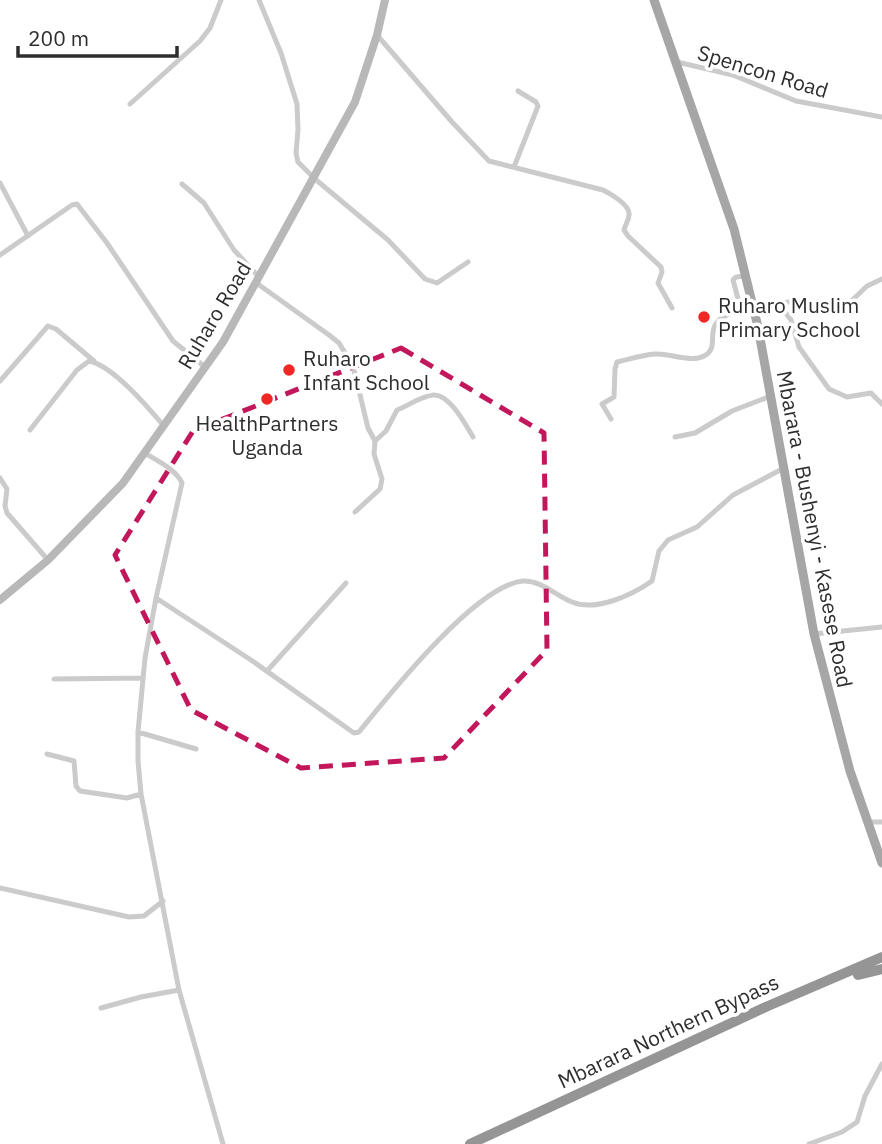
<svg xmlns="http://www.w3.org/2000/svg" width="882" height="1144" viewBox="0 0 882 1144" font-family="'IBM Plex Sans',sans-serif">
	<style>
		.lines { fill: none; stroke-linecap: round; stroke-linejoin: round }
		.street { stroke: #cbcbcb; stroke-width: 5 }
		.secondary { stroke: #b8b8b8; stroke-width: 8 }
		.primary { stroke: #a6a6a6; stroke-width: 9 }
		.highway { stroke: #959595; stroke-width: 10 }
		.marked { fill: none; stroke: #c2185b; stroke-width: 5; stroke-dasharray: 14 9; stroke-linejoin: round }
		.poi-dot { fill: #f02725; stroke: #fff; stroke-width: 2.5 }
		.labels { text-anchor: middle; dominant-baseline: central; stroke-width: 7; stroke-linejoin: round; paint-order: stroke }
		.street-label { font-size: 21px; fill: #2e2e2e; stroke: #fff }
		.poi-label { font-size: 21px; fill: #2e2e2e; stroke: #fff; text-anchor: start }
	</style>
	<rect width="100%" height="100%" fill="#fff"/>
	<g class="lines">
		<path class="street" d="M259,0l22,53 16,51 1,26 -2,23 2,9 17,17 73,61 37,39 12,4 31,-21
			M377,35l75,87 37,39 114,29c8,4 25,14 26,23 1,5 -4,12 -5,17l4,6 33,31 1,5 -4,11 14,25
			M677,62l56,13 63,26 86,16
			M130,104l70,-63 10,-13 11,-28
			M514,167l24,-61 -2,-4 -18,-11
			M0,183l28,53
			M182,184l22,19 30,47 24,26
			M0,255l72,-50 5,-1 30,39 66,98 32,26
			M255,282l74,53 10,8 14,23 15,62 7,13 -1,13 8,25 -2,10 -25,23
			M774,305c21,-7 48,-2 69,4l24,-23 15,-7
			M753,306l21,-1 11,7 6,8 8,27 30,42 18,8 24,-4 11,11
			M0,381l48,-55 8,3 38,32
			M611,419l-9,-15 12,-7 1,-28 2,-7c13,-3 25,-7 38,-8 15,-1 36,9 49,2 21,-11 -10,-34 37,-46l-8,-30 3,-3 9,-1
			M30,430l47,-60 12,-9c24,5 58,45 74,64
			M675,437l20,-4 37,-22 39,-15
			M375,441l11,-10 11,-21c11,-4 24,-14 36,-15 16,-2 33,30 40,42
			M145,453c12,8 31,16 37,30l-26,115 95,62 103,73 5,-1c30,-37 117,-147 164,-151 18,-1 33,15 49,21 24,10 60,-7 80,-21l7,-30 9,-11 29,-13 36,-32 51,-27
			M0,478l7,11 -2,17 2,7 41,47
			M156,598l-11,60 -7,74v29l3,33 38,196 44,154
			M814,634l68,-7
			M267,671l79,-88
			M54,679l88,-1
			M138,732l58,17
			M47,754l27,7 2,25 4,5 47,7 14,-4
			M868,822h14
			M0,888l129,29 15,-1 19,-15
			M101,1008l40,-11 38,-7
			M809,1144l33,-12 15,-10 8,-26 17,-32"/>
		<path class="secondary" d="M0,600l48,-40 75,-77 100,-141 132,-240 22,-67 8,-35"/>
		<path class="primary" d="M654,0l80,229 24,98 56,307 36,137 32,92"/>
		<path class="highway" d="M858,975l24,-6
			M470,1144l298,-138 114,-49"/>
	</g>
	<path class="marked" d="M401,348l143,85 3,217 -103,108 -143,10 -110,-58 -76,-155 78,-124z"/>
	<g class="poi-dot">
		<circle cx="704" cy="317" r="7"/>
		<circle cx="289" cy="370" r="7"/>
		<circle cx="267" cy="399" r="7"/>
	</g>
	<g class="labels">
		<g class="street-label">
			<text transform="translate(763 71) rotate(17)">Spencon Road</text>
			<text transform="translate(214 315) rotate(-59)">Ruharo Road</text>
			<text transform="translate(815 529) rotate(79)">Mbarara - Bushenyi - Kasese Road</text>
			<text transform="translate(668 1031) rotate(-25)">Mbarara Northern Bypass</text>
		</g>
		<g class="poi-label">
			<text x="718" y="305">Ruharo Muslim<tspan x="718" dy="24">Primary School</tspan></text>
			<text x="303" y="358">Ruharo<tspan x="303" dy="24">Infant School</tspan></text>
			<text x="267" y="423" text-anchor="middle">HealthPartners<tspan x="267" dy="24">Uganda</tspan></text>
		</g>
	</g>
	<path d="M18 46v10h159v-10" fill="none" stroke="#2e2e2e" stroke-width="3.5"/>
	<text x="28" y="46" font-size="21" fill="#2e2e2e" stroke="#ffffff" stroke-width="5" paint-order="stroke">200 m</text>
</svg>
